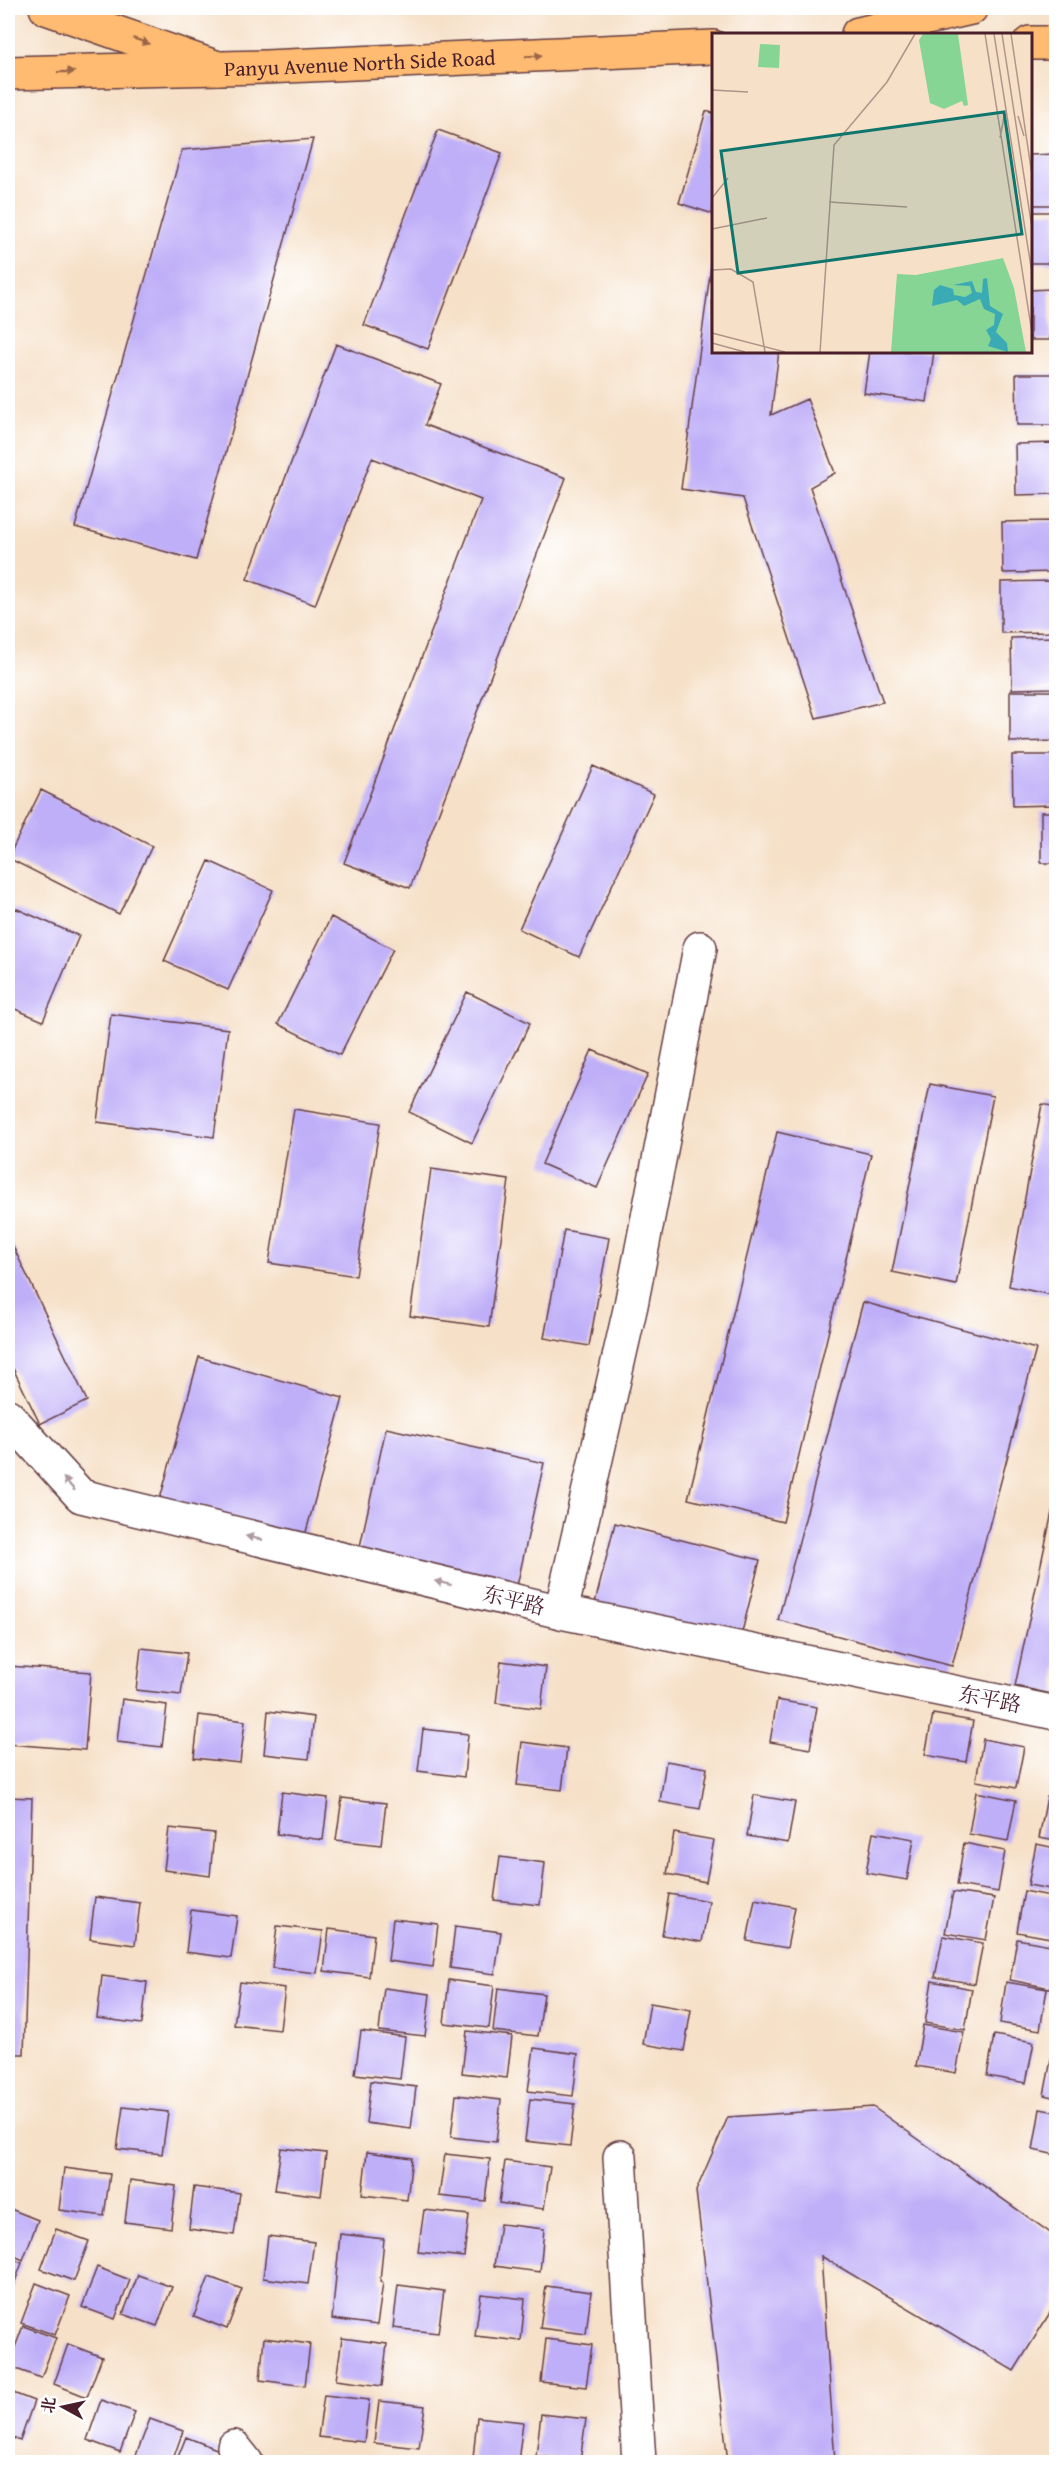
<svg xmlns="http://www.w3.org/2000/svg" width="1064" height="2470" viewBox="0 0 1064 2470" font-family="'Gentium Book Plus','Noto Serif SC',serif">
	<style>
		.building { fill: #bfaff8 }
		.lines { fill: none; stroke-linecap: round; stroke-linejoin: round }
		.minor-casing { stroke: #643c42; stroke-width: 36 }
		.major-casing { stroke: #643c42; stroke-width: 36 }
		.highway-casing { stroke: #643c42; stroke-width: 36 }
		.minor { stroke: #fff; stroke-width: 33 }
		.major { stroke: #febb71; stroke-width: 33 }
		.highway { stroke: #febb71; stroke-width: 33 }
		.oneway { fill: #9b654a }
		.oneway2 { fill: #ae9aa0 }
		.labels { text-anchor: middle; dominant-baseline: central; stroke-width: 4.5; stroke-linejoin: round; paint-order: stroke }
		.street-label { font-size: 21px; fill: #4a1f2b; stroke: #fff }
		.inset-road { fill: none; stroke: #b19389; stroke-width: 1.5 }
		.view { fill: #0f766e; fill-opacity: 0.15; stroke: #0f766e; stroke-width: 3 }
		.inset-edge { fill: none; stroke: #4a1f2b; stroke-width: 3 }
	</style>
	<rect width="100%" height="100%" fill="#fff"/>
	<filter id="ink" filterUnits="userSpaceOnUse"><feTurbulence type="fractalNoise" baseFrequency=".0167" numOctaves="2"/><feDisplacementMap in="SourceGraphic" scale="12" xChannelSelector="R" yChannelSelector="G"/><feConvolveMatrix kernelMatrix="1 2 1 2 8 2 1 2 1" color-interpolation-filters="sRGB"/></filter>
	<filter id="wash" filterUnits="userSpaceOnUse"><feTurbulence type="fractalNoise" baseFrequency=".008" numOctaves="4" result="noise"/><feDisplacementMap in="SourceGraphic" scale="24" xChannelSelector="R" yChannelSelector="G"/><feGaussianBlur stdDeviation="1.35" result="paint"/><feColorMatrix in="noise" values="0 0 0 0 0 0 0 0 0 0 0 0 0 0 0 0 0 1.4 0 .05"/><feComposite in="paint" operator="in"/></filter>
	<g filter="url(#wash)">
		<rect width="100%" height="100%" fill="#f6e0c7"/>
		<g id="blocks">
			<path class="building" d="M706,111l7,2v101l-34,-11z
				M438,130l64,23 -74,196 -64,-24z
				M313,139l-117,421 -121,-33 107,-377z
				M1056,154v51h-26v-50z
				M1030,212h26v51h-26z
				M712,259l1,92h66l-8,64 36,-16 28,74 -25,14 73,215 -67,16 -73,-220 -62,-9z
				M1050,289v51h-20v-50z
				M336,344l105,40 -16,41 141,53 -156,410 -66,-25 137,-363 -109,-42 -57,147 -68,-26z
				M870,351h64l-7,51 -63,-9z
				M1016,374h40v51h-39z
				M1056,443v51l-40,1 -1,-51z
				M1054,521l1,51 -52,1 -1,-51z
				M1053,581v51l-52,1v-51z
				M1056,637v51l-44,1 -1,-51z
				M1010,691h46v50l-46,1z
				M1012,755h44v50l-43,1z
				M593,766l61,28 -75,163 -60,-28z
				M41,790l111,56 -33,68 -111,-56z
				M1041,812h15v51h-15z
				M209,861l64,29 -45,100 -64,-29z
				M15,908l64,28 -36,85 -35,-15v-81z
				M331,917l62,32 -53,106 -62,-31z
				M467,992l63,31 -58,120 -63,-31z
				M111,1014l117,15 -14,108 -117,-15z
				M592,1050l56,24 -51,114 -55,-24z
				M930,1084l63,12 -37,189 -64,-13z
				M1042,1104l14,3v189l-47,-10z
				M294,1109l86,14 -24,153 -87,-13z
				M777,1132l94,22 -88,368 -95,-23z
				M431,1169l78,11 -20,147 -79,-11z
				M564,1230l45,8 -20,108 -45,-8z
				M10,1240l77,161 -47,23 -32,-66v-116z
				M863,1302l173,47 -84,317 -174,-46z
				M199,1357l144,41 -39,141 -144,-40z
				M386,1428l158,35 -27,123 -158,-35z
				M1055,1498h1v197l-41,-9z
				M615,1523l145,37 -20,80 -145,-37z
				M141,1648l46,5 -6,42 -45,-5z
				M501,1661l45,6 -5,42 -45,-6z
				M8,1666l83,6 -6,78 -77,-6z
				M122,1699l45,6 -5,42 -45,-5z
				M777,1700l40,7 -7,42 -40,-7z
				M268,1711l46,6 -5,42 -45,-5z
				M933,1714l40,7 -7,41 -41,-7z
				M199,1715l46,6 -5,42 -46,-5z
				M423,1729l45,5 -4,43 -46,-6z
				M983,1739l41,8 -8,41 -40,-7z
				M522,1742l45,6 -5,42 -45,-5z
				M1055,1760h1v36l-7,-2z
				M666,1761l41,7 -7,41 -40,-7z
				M282,1792l46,6 -5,42 -46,-6z
				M976,1792l40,8 -8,41 -39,-7z
				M754,1795l41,7 -7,41 -41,-7z
				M8,1797l24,1 -8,256h-16z
				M1047,1797l9,2v42l-17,-3z
				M342,1798l44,5 -5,42 -45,-5z
				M169,1828l45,5 -4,43 -46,-6z
				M873,1832l41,7 -7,41 -41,-7z
				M674,1833l40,7 -8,42 -39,-8z
				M964,1843l41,8 -7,41 -41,-7z
				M1036,1844l20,4v42l-28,-5z
				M500,1857l45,6 -5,42 -46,-5z
				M1024,1891l32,6v42l-39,-7z
				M953,1892l41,6 -8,42 -41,-7z
				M669,1894l40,7 -7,41 -40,-7z
				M95,1897l45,6 -5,42 -45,-6z
				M755,1899l40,8 -8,41 -40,-7z
				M191,1910l46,6 -6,42 -45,-6z
				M393,1919l45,5 -5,43 -45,-6z
				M277,1926l46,5 -6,42 -45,-5z
				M455,1926l46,6 -6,42 -45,-6z
				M329,1929l45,6 -5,42 -45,-6z
				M943,1936l40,7 -8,41 -40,-7z
				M1017,1939l39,7 -6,42 -40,-8z
				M102,1976l45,6 -5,42 -45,-6z
				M449,1980l45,6 -5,42 -45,-5z
				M932,1981l40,8 -7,41 -40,-7z
				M240,1982l45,6 -5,42 -46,-5z
				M1006,1982l41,7 -7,41 -40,-7z
				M384,1988l46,6 -5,42 -46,-5z
				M498,1988l46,6 -6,42 -45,-5z
				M650,2003l41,7 -7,41 -41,-7z
				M923,2025l41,7 -8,41 -40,-7z
				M361,2031l44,6 -5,42 -45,-5z
				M467,2031l45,5 -5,42 -45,-5z
				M994,2035l40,7 -8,41 -39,-7z
				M534,2048l44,6 -5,42 -45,-5z
				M1052,2055l4,1v42l-12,-3z
				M371,2081l45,6 -5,42 -45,-6z
				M456,2095l45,5 -5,42 -45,-5z
				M530,2099l45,5 -5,42 -45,-5z
				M123,2107l45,5 -6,42 -45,-5z
				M873,2107l183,130v66l-42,68 -193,-115 14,206h-107l-32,-271 32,-74z
				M1040,2109l16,3v43l-23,-5z
				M281,2148l45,5 -5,43 -46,-6z
				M367,2152l45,6 -5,42 -45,-5z
				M445,2154l45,5 -5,42 -46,-5z
				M505,2161l45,6 -6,42 -45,-6z
				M64,2168l46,6 -6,42 -45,-6z
				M130,2180l46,6 -5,42 -46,-6z
				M194,2187l46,6 -6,42 -45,-6z
				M8,2208l30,12 -15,40 -15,-7z
				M424,2210l45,5 -5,42 -46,-5z
				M500,2224l44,5 -4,43 -46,-6z
				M56,2229l33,12 -15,40 -33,-12z
				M340,2234l44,5 -4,43 3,1 -6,42 -45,-6z
				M268,2236l46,6 -6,42 -45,-6z
				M8,2257l14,6 -14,37z
				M97,2267l33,13 -15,39 -33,-12z
				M138,2275l34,12 -15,39 -34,-12z
				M209,2277l33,12 -15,40 -33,-13z
				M36,2283l34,13 -15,39 -34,-12z
				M398,2285l46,6 -6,42 -45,-5z
				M546,2286l45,6 -5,42 -46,-6z
				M481,2294l44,5 -4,42 -46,-5z
				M23,2326l33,12 -15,40 -33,-12z
				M264,2338l46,6 -5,42 -45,-6z
				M342,2338l45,6 -5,42 -46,-6z
				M546,2339l46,6 -6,42 -45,-5z
				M68,2344l34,13 -15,40 -33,-13z
				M8,2391l26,10 -14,40 -12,-5z
				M324,2395l45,5 -5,42 -46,-5z
				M101,2400l34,12 -15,40 -33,-12z
				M379,2401l46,5 -6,42 -45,-5z
				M541,2414l45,5 -6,42 -44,-5z
				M477,2417l46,5 -5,40 -45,-3z
				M150,2419l33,12 -11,31h-26l-11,-4z
				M186,2437l33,13 -5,12h-38z"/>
		</g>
	</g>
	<g filter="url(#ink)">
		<use href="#blocks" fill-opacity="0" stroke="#643c42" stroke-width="1.5"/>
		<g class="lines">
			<g class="minor-casing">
				<path id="minor" d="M8,1416l73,80 480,116 495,101
					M561,1612l70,-307 69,-357
					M620,2157l19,305
					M234,2447l12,15"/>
			</g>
			<g class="major-casing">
				<g id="major">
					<path d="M1030,43h26"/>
					<path id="s1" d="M8,73l257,-6 448,-20"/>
				</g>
			</g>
			<g class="highway-casing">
				<path id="highway" d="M46,8l172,60
					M858,34l113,-26"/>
			</g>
			<use href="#minor" class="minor"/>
			<use href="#major" class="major"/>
			<use href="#highway" class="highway"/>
		</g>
		<defs><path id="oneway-solid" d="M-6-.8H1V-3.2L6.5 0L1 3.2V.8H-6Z" transform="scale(1.5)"/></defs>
		<g class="oneway">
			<use href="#oneway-solid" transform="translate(141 41) rotate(19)"/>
			<use href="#oneway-solid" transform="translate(534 56) rotate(-3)"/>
			<use href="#oneway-solid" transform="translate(66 72) rotate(-1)"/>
		</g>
		<g class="oneway2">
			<use href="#oneway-solid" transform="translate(69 1484) rotate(-132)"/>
			<use href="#oneway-solid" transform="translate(254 1538) rotate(-166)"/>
			<use href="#oneway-solid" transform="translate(443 1583) rotate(-166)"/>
		</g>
	</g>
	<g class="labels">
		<g class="street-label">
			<text stroke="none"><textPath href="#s1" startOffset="352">Panyu Avenue North Side Road</textPath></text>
			<text transform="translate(514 1600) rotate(14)">东平路</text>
			<text transform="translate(990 1699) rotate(11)">东平路</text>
		</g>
	</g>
	<g transform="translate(712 33)">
		<rect width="320" height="320" fill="#f6e0c7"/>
		<path d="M211,1h35l10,71 -4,1 -2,-5 -18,8 -14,-6 -11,-63zM48,11l20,1 -1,23 -21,-1zM291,225l11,30 12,64h-135l6,-78 19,1z" fill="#86d595"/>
		<path d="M275,245l3,28 13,8 -7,18 11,11 1,9 -20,-6 3,-7 -5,-9 8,-5 1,-11 -11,-5 -4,-10 -16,7 -7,-6 -25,6 2,-16 6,-5 13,4 1,6 11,2 7,-4 -2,-7 -17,-1 19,-4 4,11 6,1 1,-14z" fill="#3aabb5"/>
		<path class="inset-road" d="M273,1l47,299M282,1l38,239M290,1l30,194M299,1l21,141M0,57l36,2M306,83l6,20M288,105l4,-21M0,165l16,-20M117,169l78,5M0,196l55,-11M0,237l19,-1 22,13 12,70M0,300l73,19M0,310l33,9M108,319l14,-207 53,-63 28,-48"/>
		<path class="view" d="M292,79l18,122 -284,39 -17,-122z"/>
		<rect width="320" height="320" class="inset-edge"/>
	</g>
	<rect width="1064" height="2470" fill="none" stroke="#fff" stroke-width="30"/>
	<g transform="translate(63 2407) rotate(278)" stroke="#ffffff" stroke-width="4.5" paint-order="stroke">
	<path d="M0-4.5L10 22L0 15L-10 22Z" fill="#4a1f2b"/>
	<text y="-9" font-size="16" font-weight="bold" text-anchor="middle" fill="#4a1f2b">北</text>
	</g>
</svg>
